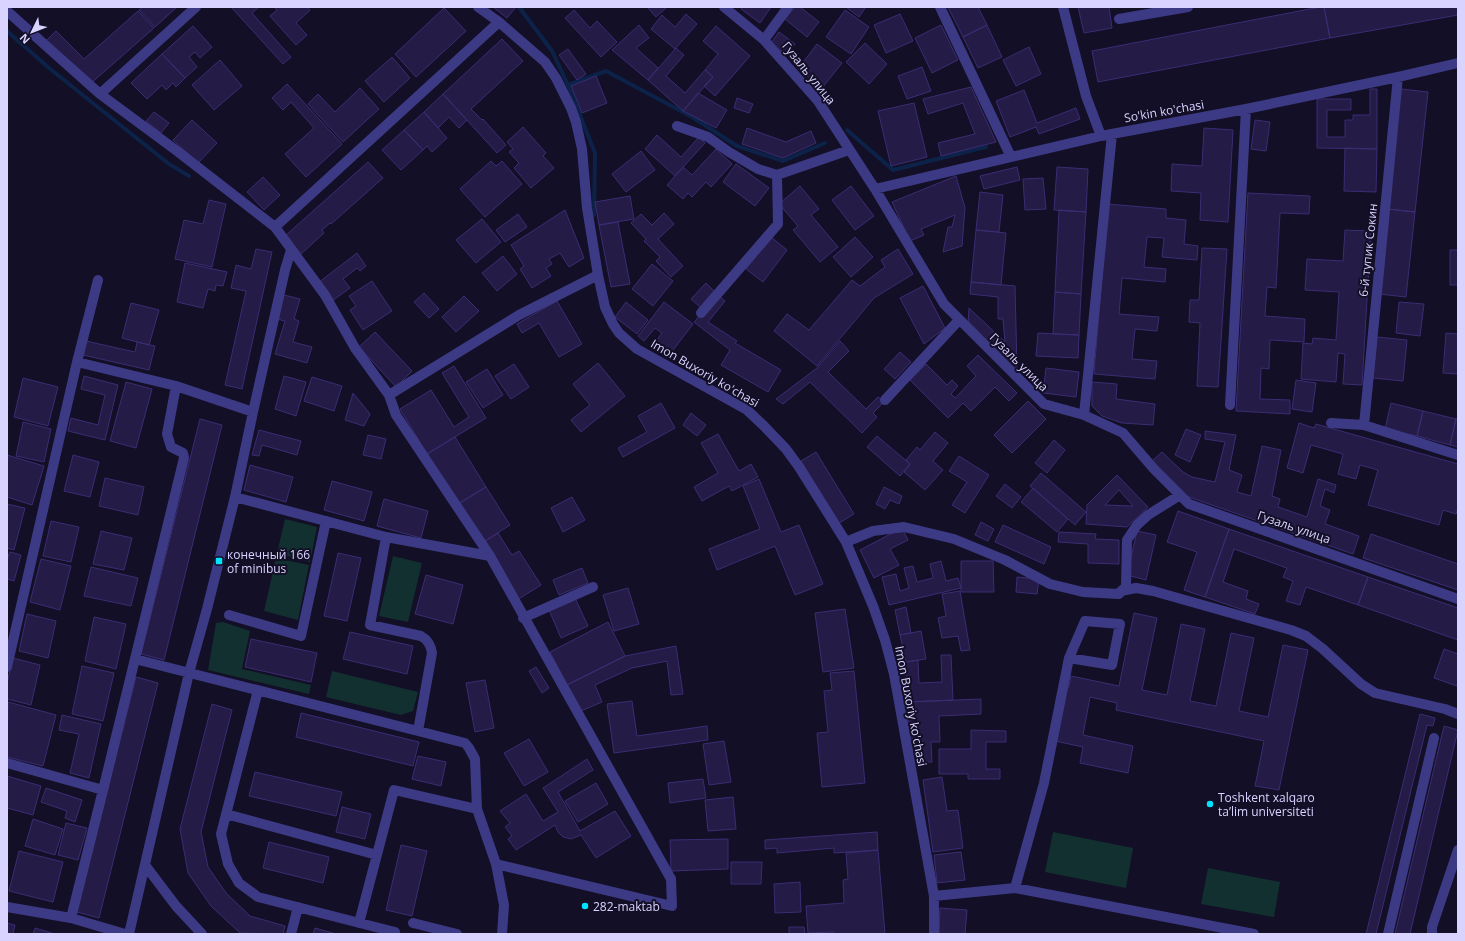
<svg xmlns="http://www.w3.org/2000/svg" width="1465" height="941" viewBox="0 0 1465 941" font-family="'Open Sans',sans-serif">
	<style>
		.green { fill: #12302f }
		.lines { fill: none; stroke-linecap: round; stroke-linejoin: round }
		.stream { stroke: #0c2248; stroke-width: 4 }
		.building { fill: #241b47; stroke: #3b2d73; fill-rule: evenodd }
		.minor { stroke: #3d3a85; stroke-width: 10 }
		.poi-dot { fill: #00e5ff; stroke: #130f26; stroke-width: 1.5 }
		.labels { text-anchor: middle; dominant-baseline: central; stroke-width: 4; stroke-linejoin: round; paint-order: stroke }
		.street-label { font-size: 12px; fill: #d9d4ff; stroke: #130f26 }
		.poi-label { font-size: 12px; fill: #d9d4ff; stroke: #130f26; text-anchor: start }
	</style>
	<rect width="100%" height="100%" fill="#130f26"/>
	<path class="green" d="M285,519l32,8 -7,35 -33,-9z
		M393,556l29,7 -14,59 -29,-6z
		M276,558l33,7 -11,55 -34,-9z
		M223,622l27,9 -8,38 69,16 -2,9 -101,-24 8,-47z
		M332,671l86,21 -5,19 -12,4 -75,-18z
		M1053,832l80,16 -7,40 -81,-16z
		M1208,868l72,14 -6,35 -73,-13z"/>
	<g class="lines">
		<path class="stream" d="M519,7l33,44 16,34 38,-14 86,46 45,29 46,15 42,-18
			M7,31l42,37 120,96 20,12
			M568,85l27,68 -1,62
			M847,130l46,40 93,-23"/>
	</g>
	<path class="building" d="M143,7h34l-22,20 -16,-17z
		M231,7h28l-7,6 39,44 -8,7z
		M274,7h33l3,3 -14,13 11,12 -11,10 -26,-29 7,-6z
		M493,7h23l-9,11z
		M647,7h20l-11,10z
		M743,7h28l-11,16 -19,-14z
		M795,7h5l19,15 -12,15 -22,-18z
		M846,7h20l-7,10z
		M948,7h30l9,18 -24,12z
		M1078,7h31l3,21 -28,5z
		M1320,7h4l6,31 -232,44 -6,-31z
		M1324,7h134v8l-128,23z
		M444,8l22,23 -50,46 -21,-23z
		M574,10l16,18 7,-7 20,21 -16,15 -36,-39z
		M845,10l24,17 -18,27 -25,-17z
		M138,11l16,17 -64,56 -47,-40 13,-13 28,28z
		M686,14l11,10 -22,25 -24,-20 11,-14 13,12z
		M900,14l13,27 -27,12 -12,-28z
		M639,25l10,13 -13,10 22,20 -10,12 -36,-30z
		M941,25l17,35 -26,13 -17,-35z
		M987,25l15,32 -24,11 -15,-31z
		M193,26l19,21 -12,11 -5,-6 -6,5 8,10 -12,11 -23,-24z
		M716,26l34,30 -35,40 -11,-10 9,-9 -8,-7 13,-16 -15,-13z
		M779,32l16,12 -9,11 -15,-12z
		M502,39l21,22 -52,48 11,11 1,-1 23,26 -9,8 -54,-59z
		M865,43l22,21 -18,20 -23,-22z
		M817,44l25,19 -20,25 -24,-19z
		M1029,47l12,27 -25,12 -13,-26z
		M676,48l8,7 -18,21 19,17 20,-23 8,7 -30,34 -35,-31z
		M568,49l18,25 -9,6 -18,-25z
		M162,54l23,24 -9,9 -3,-4 -7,7 -4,-5 -15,14 -16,-16z
		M392,57l18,21 -26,24 -19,-21z
		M220,60l22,26 -28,24 -22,-25z
		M922,67l9,24 -24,8 -9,-23z
		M596,76l11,27 -25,10 -11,-27z
		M287,84l55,60 -36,33 -21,-23 29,-26 -23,-26 -8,8 -11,-12z
		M971,87l25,55 -55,14 -3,-13 37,-9 -12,-31 -35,11 -5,-15z
		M360,88l19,21 -36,33 -35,-38 10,-10 17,18z
		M1370,89h7v60l-60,-1v-49h34v11h-24v27h18v-17h8v-5h17z
		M1401,89l27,3 -13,120 -27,-3z
		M1024,90l13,33 39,-15 4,11 -41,15 -3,-7 -26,10 -14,-36z
		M698,93l29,17 -11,18 -33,-17z
		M443,94l24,26 -8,8 -10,-11 -11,11 -14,-16z
		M737,98l16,6 -4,9 -15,-5z
		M914,103l13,54 -36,9 -13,-55z
		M154,112l15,11 -8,10 -15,-12z
		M424,112l23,26 -15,14 -5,-6 -4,4 -19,-20z
		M192,120l25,23 -19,20 -25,-23z
		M1255,120l15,2 -4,29 -15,-2z
		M523,127l23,26 -3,3 11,12 -23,20 -17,-20 5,-5 -10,-11 4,-3 -6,-7z
		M747,128l39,14 25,-11 5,12 -33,15 -41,-14z
		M1204,128l29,2 -5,92 -28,-2 1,-27 -30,-2 1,-27 30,2z
		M404,130l19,20 -22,20 -19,-20z
		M657,135l24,22 18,-20 6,6 -30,33 -30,-27z
		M1345,148l32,1 -1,43 -32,-1z
		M716,149l16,15 -21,23 -5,-5 -14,15 -4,-4 -5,6 -16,-14 16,-18 9,8z
		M641,151l14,19 -29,22 -14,-18z
		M491,161l5,5 6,-5 20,23 -37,33 -25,-28z
		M368,162l15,16 -52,46 -1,-1 -8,7 2,3 -23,21 -16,-18z
		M736,164l33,24 -14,18 -32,-24z
		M1017,167l3,13 -36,9 -4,-13z
		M1057,167l31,2 -2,43 -32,-2z
		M956,176l9,32 -3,38 -19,6 5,-25h4l3,-12 -34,14 3,6 -14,6 -18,-39z
		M263,177l17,18 -16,15 -17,-18z
		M1043,178l3,31 -21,1 -2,-31z
		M800,186l19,23 -8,6 27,32 -18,15 -27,-32 5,-4 -19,-22z
		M851,186l23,30 -19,14 -23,-30z
		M980,192l23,3 -4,37 -23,-2z
		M1248,193l62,3 -1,18 -29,-1 -4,75 -9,-1 -2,29 40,3 -1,23 -34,-2 -1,29 -8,-1 -1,31 30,1v14l-54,-3z
		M630,196l4,23 -35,6 -4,-23z
		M209,200l17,4 -14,63 -37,-8 9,-39 19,4z
		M1108,204l58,5v9l20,2 -2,24 14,2 -1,14 -35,-3 2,-19 -17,-1 -3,30 22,2 -1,13 -43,-4 -3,36 40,3 -2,14 -22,-2 -3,30 25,2 -2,18 -61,-5z
		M1388,209l27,3 -9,85 -27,-3z
		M565,210l19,48 -15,9 -9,-14 -11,6 3,5 -6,4 5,8 -19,12 -12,-19 4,-3 -13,-21z
		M1059,210l27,2 -5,82 -26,-2z
		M664,213l10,11 -16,15 25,27 -12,11 -15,-16 4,-4 -16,-16 2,-2 -15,-16 10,-9 11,11z
		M518,214l9,13 -22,15 -9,-12z
		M482,219l19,23 -25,21 -20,-23z
		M618,222l12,62 -19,3 -12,-62z
		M976,230l30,3 -5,52 -30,-3z
		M1345,230l26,1 -9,154 -19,-1 2,-30 -7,-1 -2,29 -35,-3 2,-36 9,1 1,-6 23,2 3,-48 -34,-2 2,-31 36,2z
		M771,237l16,13 -24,32 -17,-13z
		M855,237l18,20 -22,20 -18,-20z
		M1202,248l25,1 -9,138 -21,-1 3,-63 -11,-1 1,-22h9z
		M256,249l16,3 -30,137 -17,-4 21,-94 -15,-3 5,-23 15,4z
		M898,249l15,25 -39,24 -57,68 -43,-35 13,-17 22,16 43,-50 8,6 25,-19 -4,-7z
		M1450,250h8v35h-8z
		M357,253l9,13 -6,5 -3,-3 -14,11 7,9 -18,13 -14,-18z
		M503,256l14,18 -20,17 -15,-18z
		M185,263l42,9 -4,14 -7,-1 -1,6 -7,-2 -5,19 -26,-6z
		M652,264l21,17 -20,25 -21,-17z
		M372,281l20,30 -29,19 -13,-20 6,-4 -7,-10z
		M971,282l44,4 2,82h-4l-45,-44 1,-16 36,34 -2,-23h-5v-22l-28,-3z
		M706,283l10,10 -15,15 -10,-9z
		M923,286l22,42 -21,16 -24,-46z
		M1055,292l26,2 -2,41 -26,-1z
		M424,293l15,16 -10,9 -15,-16z
		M284,295l16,4 -6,20 5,2 -6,21 19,5 -5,16 -32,-9 10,-33 -8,-2z
		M718,295l7,6 -17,21 29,19 -2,2 46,27 -13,22 -47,-27 9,-15 -36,-28z
		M464,296l15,15 -23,21 -14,-15z
		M557,301l25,43 -23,13 -20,-34 -17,10 -5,-9z
		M626,302l22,18 -11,14 -22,-17z
		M664,302l29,22 -26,34 -15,-12 10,-13 -7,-5 -11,13 -6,-5z
		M1399,302l25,2 -4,32 -24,-3z
		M131,303l28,7 -10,35 -27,-7z
		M375,332l37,39 -16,16 -37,-40z
		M1038,333l41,2 -1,23 -42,-2z
		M1446,333l12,1v40l-15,-1z
		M1377,337l30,3 -4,41 -30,-3z
		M86,341l49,11 2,-10 18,4 -6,24 -66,-15z
		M840,341l9,10 -21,21 38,37 12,-12 6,5 -11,11 4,4 -15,16 -52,-51 -27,22 -7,-5 41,-31z
		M900,352l11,10 -16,17 -11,-10z
		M978,355l39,38 -8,8 -14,-14 -24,24 -8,-8 -15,15 -38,-38 16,-16 21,21 5,-5 6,6 -7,8 4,4 21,-22 -9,-10z
		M598,363l27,33 -44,36 -10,-12 19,-15 -17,-21z
		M514,364l15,23 -18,12 -16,-23z
		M454,366l32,52 -59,36 -27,-45 31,-19 23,37 15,-10 -27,-44z
		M1046,368l33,4 -3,25 -33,-4z
		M487,369l16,26 -20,13 -17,-26z
		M84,376l34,9 -13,55 -37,-9 3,-13 27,7 7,-30 -24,-6z
		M284,376l22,6 -10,34 -21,-7z
		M312,377l30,9 -8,25 -30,-10z
		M23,378l35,9 -10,39 -34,-9z
		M1296,380l20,3 -4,29 -20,-3z
		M126,382l26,7 -16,59 -26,-7z
		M1092,382l25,2 -1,15 39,5 -2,21 -31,-2 -20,-7 -10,-10z
		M353,393l17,21 -6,12 -19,-6z
		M1028,401l18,18 -34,34 -18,-18z
		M661,403l14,25 -52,29 -5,-9 29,-16 -9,-16z
		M1391,403l32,8 -6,25 -32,-7z
		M1423,411l33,8 -6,26 -33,-9z
		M691,413l15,12 -9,11 -14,-11z
		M200,419l22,6 -58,235 -23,-6z
		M1456,419h2v28l-8,-2z
		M23,422l28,7 -7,33 -28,-6z
		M1299,423l15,5 2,-4 142,40v44l-2,6 -13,-4 -4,15 -71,-20 10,-35 -18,-5 -4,14 -18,-5 5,-20 -32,-9 -8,28 -16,-5z
		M1186,429l15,6 -11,27 -15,-7z
		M259,430l42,11 -4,14 -35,-10 -3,11 -7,-1z
		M1205,431l31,4 -7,35 13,5 -5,17 14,4 11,-50 19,4 -9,46 8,3 -2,8 29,10 11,-38 18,6 -2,8 -9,-4 -5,17 10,4 -5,14 34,12 -6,18 -167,-58 -34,-35 10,-9 21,20 9,5 23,5 10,-40 -20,-3z
		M935,432l13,11 -15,18 10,9 -18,20 -21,-18 6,-8 -4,-4 11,-13 3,3z
		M718,434l21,37 12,-7 7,13 -26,14 -3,-5 -27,15 -8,-14 24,-14 -17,-30z
		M368,435l18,4 -5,20 -18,-4z
		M877,436l33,28 -10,12 -33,-29z
		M455,437l31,50 -28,17 -31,-50z
		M1054,440l11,10 -18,23 -12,-10z
		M816,452l38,62 -15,9 -38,-62z
		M7,455l37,11 -12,39 -25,-8z
		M73,455l26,7 -9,35 -26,-6z
		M959,456l30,19 -24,38 -13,-8 15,-23 -18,-11z
		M250,465l43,12 -7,25 -42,-12z
		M1041,473l45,39 -11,13 -45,-39z
		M1117,475l31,32 -21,20 -41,-3 1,-19zM1119,490l14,16 -28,-1z
		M105,478l39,9 -6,28 -39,-9z
		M759,479l22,53 18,-7 24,59 -28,11 -20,-49 -58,24 -8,-21 51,-20 -17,-43z
		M332,481l40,11 -8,29 -40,-11z
		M1005,484l16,13 -9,11 -16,-12z
		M486,487l24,38 -28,18 -24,-39z
		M884,487l18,9 -3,8 -9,-4 -5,9 -9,-5z
		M1033,488l35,31 -11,13 -36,-30z
		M572,497l13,23 -22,12 -12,-24z
		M384,499l44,12 -7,27 -44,-12z
		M7,504l18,4 -11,42 -7,-2z
		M1178,511l51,18 -24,68 -21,-7 13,-38 -30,-10z
		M51,521l28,6 -8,35 -28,-6z
		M981,522l13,7 -6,12 -13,-6z
		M1003,525l48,22 -7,17 -49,-22z
		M902,528l6,12 -18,9 9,16 -25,13 -14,-28z
		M1229,529l139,48 -10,28 -52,-18 -6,18 -14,-4 7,-20 -10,-4 4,-9 -53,-19 -11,33 25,9 -2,8 13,5 -4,10 -50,-17z
		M101,531l31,7 -8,32 -31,-6z
		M1137,531l19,4 -10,45 -19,-5z
		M1059,532l37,2 -1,5 24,1v24l-31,-1v-19l-30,-2z
		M498,533l14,22 7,-4 22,34 -24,15 -35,-57z
		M1371,534l87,30v26l-95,-32z
		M10,552l11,3 -7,26 -7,-2v-20z
		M338,553l23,5 -14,63 -23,-5z
		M41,559l30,7 -11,44 -30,-8z
		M941,561l5,20 12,-3 3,10 -72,17 -7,-28 14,-3 4,17 9,-3 -5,-20 9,-2 4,16 16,-4 -3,-14z
		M961,561h32l1,31h-33z
		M91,567l47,11 -7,28 -47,-10z
		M582,568l6,15 -29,12 -6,-15z
		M426,575l37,10 -10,39 -38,-10z
		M1017,577l22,2 -2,15 -21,-2z
		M1368,577l90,31v32l-100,-35z
		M628,588l11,36 -25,7 -11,-36z
		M960,591l10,59 -9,1 -3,-15 -16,2 -4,-20 8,-2 -4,-22z
		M575,598l13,28 -27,12 -12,-28z
		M906,607l5,26 -11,2 -5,-25z
		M845,609l9,59 -31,4 -8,-59z
		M1134,613l23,5 -15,72 25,5 14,-71 24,5 -15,72 26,5 15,-73 23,5 -15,73 29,6 15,-72 25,5 -29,140 -24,-4 9,-45 -148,-31 1,-7 -27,-6 -7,38 50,11 -5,27 -48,-10 3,-16 -28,-6 12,-54h2l2,-11 48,10z
		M27,614l29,7 -8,37 -29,-7z
		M94,617l32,7 -10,45 -31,-8z
		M608,622l17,34 -58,29 -17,-33z
		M921,631l5,28 -20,3 -6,-27z
		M350,632l63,14 -6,28 -64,-15z
		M251,639l66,14 -6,29 -66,-15z
		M676,646l7,48 -12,1 -4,-34 -35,7 -37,17 7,17 -21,9 -14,-26 58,-29z
		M1444,649l14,5v28l-1,4 -23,-8z
		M941,655h10l2,45 -46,2 -1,-40 12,-2 1,23 23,-1z
		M13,658l27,7 -9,40 -24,-6v-16z
		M82,666l32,7 -11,48 -31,-7z
		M536,667l13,21 -7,5 -13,-22z
		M854,671l11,112 -43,4 -5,-54 11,-1 -4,-41 8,-1 -2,-17z
		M136,677l22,6 -59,235 -22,-6z
		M485,680l9,48 -19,4 -9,-49z
		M981,699v15l-42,2 1,26h-9l1,20 -22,1 -3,-61z
		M632,701l5,35 70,-10 1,14 -94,13 -7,-49z
		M8,702l48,13 -13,51 -36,-9z
		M212,704l20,6 -31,122 7,35 18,26 24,23 35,10 -2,8 -43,-1 -29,-27 -23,-33 -8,-44z
		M301,713l118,29 -6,24 -117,-29z
		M1420,714l15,4 -2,8 -6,-1 -51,209h-10z
		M62,715l39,9 -12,54 -19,-5 9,-39 -20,-4z
		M1444,726l14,4 -48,204h-15z
		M971,730l35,1v11h-20v27h14v10h-32v-5h-29v-25h32z
		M529,739l19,33 -24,14 -20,-33z
		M724,741l7,41 -22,3 -6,-41z
		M418,756l28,6 -5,24 -29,-7z
		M587,759l6,11 -35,22 22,39 35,-20 16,25 -35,22 -15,-23 -10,4 -8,-2 -5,-5 -3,-7 -39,25 -8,-11 4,-3 -7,-9 5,-4 -10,-12 26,-17 17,27 15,-9 -15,-24z
		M255,772l87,20 -6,24 -87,-20z
		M7,776l34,10 -8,29 -26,-7z
		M942,777l5,34 11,-1 5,38 -30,4 -10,-72z
		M703,779l3,19 -36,5 -2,-20z
		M596,783l12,21 -30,18 -13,-21z
		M46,788l36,12 -7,22 -10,-4 2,-7 -26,-9z
		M733,797l3,32 -28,2 -3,-31z
		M342,807l29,7 -6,25 -29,-7z
		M33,819l30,10 -8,26 -30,-9z
		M66,823l21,5 -9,32 -20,-5z
		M877,832l1,18 -44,3v-5l-57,5v-5l-12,1v-9z
		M728,839v30l-57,2 -1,-31z
		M269,842l60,15 -6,26 -60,-15z
		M401,845l26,6 -15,65 -26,-6z
		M878,850l7,84h-51v-2l-26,1 -2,-27 38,-3 -1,-23 5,-1 -2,-26z
		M19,851l44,11 -10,40 -44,-11z
		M961,852l4,28 -28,3 -3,-28z
		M731,862h31l-1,22h-30z
		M800,882l1,30 -26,1 -1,-29z
		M940,908l27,2 -2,24h-26z
		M7,923l8,2 -2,9h-6z
		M789,927h15l1,7h-16z
		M35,928l20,6h-22z
		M315,928l21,6h-23z"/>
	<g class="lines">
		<path class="minor" d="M478,7l21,15 46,40 11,16 15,30 5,14 6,27 5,59 11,67 7,32 8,17 6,9 18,16 110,61 16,15 23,24 13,18 47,75 27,64 12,34 9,34 40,222v38
			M724,7l40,33 54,61 57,88 69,115 100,100 40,11 39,18 31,36 35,35 269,95
			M940,7l71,150
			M1063,7l23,89 15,40
			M7,11l93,83 77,57 98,76 50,68 30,53 34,47 7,20 94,141 181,323 1,27 -176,-42
			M1119,19l69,-12
			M764,40l24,-33
			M100,94l96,-87
			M677,126l31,11 21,15 29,17 19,6 72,-25
			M875,189l226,-53 145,-27 152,-32 60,-14
			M275,227l224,-205
			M701,313l77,-89 -1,-49
			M77,362l21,-82
			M389,395l130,-80 79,-40
			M885,400l74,-80
			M1230,405l16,-296
			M1084,415l28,-281
			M1331,423l33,2 94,30
			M1364,425l34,-348
			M235,497l151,40 104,19
			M386,537l-16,88 51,11c7,4 10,9 11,17l-14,78 47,12 4,5 6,11 2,50 19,55 8,41 -2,29
			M846,542l27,-11 31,-4 50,12 51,21 45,24 33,8 36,2 7,-8 1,-46 10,-15 11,-10 32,-20
			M1121,591l15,-3 17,3 138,39 15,6 17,13 38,35 14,9 70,16 13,5
			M229,615l72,21 25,-115
			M523,618l70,-31
			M135,659l283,72
			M7,667l70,-305 99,24 77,26
			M258,690l-37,144 7,30 11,19 19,14 137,35 -1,2
			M7,763l96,27 -32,128
			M103,790l81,-332 -1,-5 -12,-6 -4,-13 9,-48
			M226,814l151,41
			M145,865l31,41 26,28
			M1015,888l29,-105 25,-125 16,-37 35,3 -8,41 -43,-7
			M934,896l81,-8 239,46
			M7,907l64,11 54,16
			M359,923l35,-133 83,19
			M413,923l44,11
			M129,934l60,-261 18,-64 28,-112 18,-85 32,-142 6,-20
			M291,934l7,-27
			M1388,934l46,-196
			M1432,934v-7l26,-77"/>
	</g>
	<g class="poi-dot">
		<rect x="215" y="557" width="8" height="8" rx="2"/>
		<circle cx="1210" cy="804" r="4"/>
		<circle cx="585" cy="906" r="4"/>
	</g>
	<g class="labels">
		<g class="street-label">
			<text transform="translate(809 73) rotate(51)">Гузаль улица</text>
			<text transform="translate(1164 111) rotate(-10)">So'kin ko'chasi</text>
			<text transform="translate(1368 250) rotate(-84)">6-й тупик Сокин</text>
			<text transform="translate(1019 362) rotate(45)">Гузаль улица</text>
			<text transform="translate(705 373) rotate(30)">Imon Buxoriy ko'chasi</text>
			<text transform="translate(1294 527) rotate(19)">Гузаль улица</text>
			<text transform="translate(911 706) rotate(79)">Imon Buxoriy ko'chasi</text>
		</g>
		<g class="poi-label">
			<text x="227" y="554">конечный 166<tspan x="227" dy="14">of minibus</tspan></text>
			<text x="1218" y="797">Toshkent xalqaro<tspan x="1218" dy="14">ta’lim universiteti</tspan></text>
			<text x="593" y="906">282-maktab</text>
		</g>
	</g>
	<rect width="1465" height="941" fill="none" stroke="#d9d4ff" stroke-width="16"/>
	<g transform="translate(32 32) rotate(227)" stroke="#130f26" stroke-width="3" paint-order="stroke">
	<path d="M0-3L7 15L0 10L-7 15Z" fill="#d9d4ff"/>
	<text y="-6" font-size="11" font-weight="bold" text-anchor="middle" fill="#d9d4ff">N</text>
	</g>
</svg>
